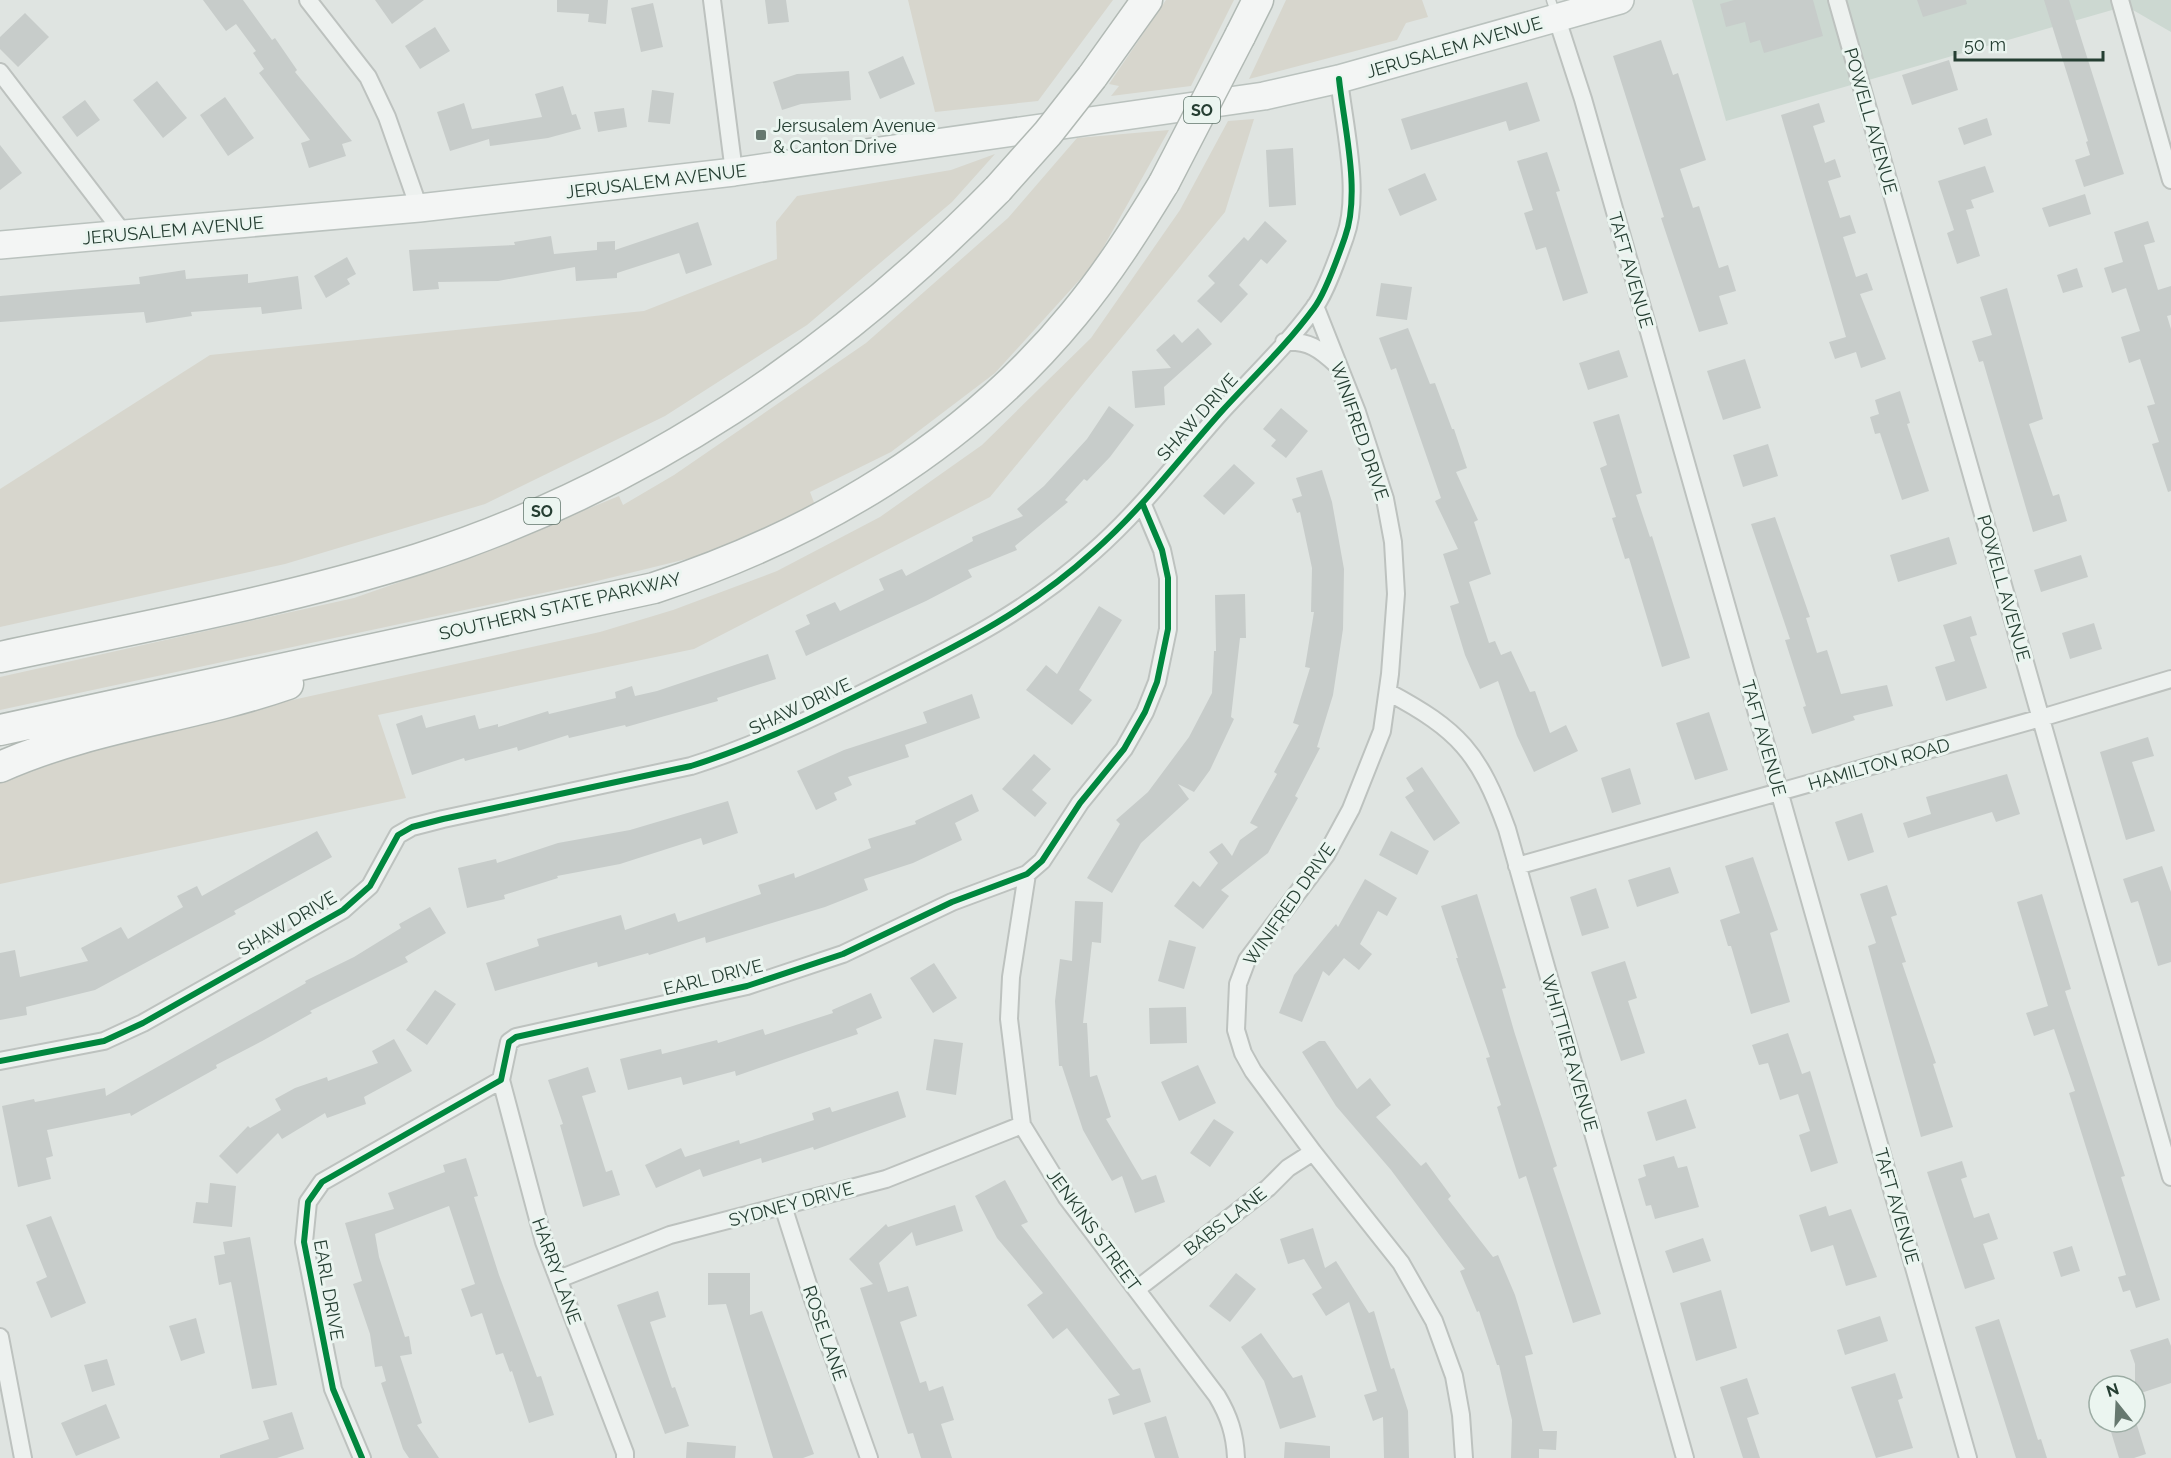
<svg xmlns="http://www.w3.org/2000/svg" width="2171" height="1458" viewBox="0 0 2171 1458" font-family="Raleway,sans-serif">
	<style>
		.built { fill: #ccd8d1 }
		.green { fill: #d7d6cd }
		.building { fill: #c7ccca }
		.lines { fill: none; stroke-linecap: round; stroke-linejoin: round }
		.lane-casing { stroke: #bdc2bf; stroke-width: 11 }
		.street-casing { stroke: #bdc2bf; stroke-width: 20 }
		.primary-casing { stroke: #bac2be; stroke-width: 30 }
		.highway-casing { stroke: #b1b9b4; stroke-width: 33 }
		.lane { stroke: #edf1ef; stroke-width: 8 }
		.street { stroke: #edf1ef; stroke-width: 16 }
		.primary { stroke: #f3f5f4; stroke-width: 27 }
		.highway { stroke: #f3f5f4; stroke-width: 30 }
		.highway-bridge-casing { stroke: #b1b9b4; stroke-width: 33; stroke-linecap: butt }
		.highway-bridge { stroke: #f3f5f4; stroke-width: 30 }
		.cycleway-casing { stroke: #ebf5f0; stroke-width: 10 }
		.cycleway { stroke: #00873e; stroke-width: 6 }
		.poi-dot { fill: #66786f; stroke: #ebf5f0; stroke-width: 2 }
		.labels { text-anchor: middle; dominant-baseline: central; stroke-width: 6; stroke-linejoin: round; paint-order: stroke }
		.shield { fill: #ebf5f0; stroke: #60756b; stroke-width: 1.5 }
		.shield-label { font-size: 16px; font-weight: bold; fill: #253e32 }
		.street-label { font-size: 18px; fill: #253e32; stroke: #ebf5f0 }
		.poi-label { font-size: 18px; fill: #253e32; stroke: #ebf5f0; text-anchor: start }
	</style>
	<rect width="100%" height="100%" fill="#dfe4e1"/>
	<path class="built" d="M1692,0h479v32l-45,-26 -400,115z"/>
	<path class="green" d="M908,0h205l-75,101 -103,11z
		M1166,0h68l-43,86 -80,10 8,-10 -10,-2z
		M1286,0h136l6,17 -22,6 -9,17 -148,39z
		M1254,119l-29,93 -235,285 -296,152 -316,66 28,83 -406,86v-105l75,-31 525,-116 73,-22 104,-39 103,-54 102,-72 109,-107 89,-128 48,-89z
		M1169,130l-75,134 -99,109 -104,79 -81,40 5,13 -108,49 -122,30 -585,126v-33l354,-79 109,-38 156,-64 4,9 51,-30 192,-132 142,-125 69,-80z
		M995,154l-43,48 -145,123 -142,91 -180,88 -200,60 -285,63v-138l210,-134 434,-44 133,-52 -1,-37 21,-26 154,-26z"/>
	<path class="building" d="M203,0h40l29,40 3,-2 22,32 -2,2 57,69 -10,3 4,12 -37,12 -8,-25 9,-3 -51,-67 5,-4 -11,-16 3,-2 -20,-27 -10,7z
		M375,0h49l-32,24z
		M557,0h51l-2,24 -18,-2 1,-8 -32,-2z
		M765,0h21l3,22 -21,2z
		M1734,0h79l10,36 -59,17 -4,-13 -10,3 -5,-21 -19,5 -6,-23z
		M1917,0h49l1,4 -44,13z
		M2044,0h25l55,174 -40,13 -9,-27 15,-5 -4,-13 2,-1z
		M653,3l10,44 -22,5 -10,-44z
		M25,13l24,24 -31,30 -18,-18v-12z
		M435,27l15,24 -30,18 -15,-23z
		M1661,40l12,35 5,-2 28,87 -26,9 13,39 6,-2 20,62 9,-3 8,26 -17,5 9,28 -29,8 -38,-114 3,-1 -51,-161z
		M903,56l12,28 -35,15 -12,-27z
		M1949,60l9,30 -46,15 -10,-30z
		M849,71l2,29 -50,4 -19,6 -9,-28 24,-8z
		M157,81l30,37 -24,20 -30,-38z
		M1527,82l13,39 -31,10 -3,-10 -95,29 -10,-31z
		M563,86l9,29 4,-1 5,15 -33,9 -58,8 -1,-7 -39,12 -13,-39 27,-9 8,26 70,-12 -7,-23z
		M652,90l22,3 -4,31 -22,-2z
		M225,97l29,41 -26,18 -28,-41z
		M85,100l15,20 -23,17 -15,-20z
		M1819,103l6,19 -12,4 12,37 10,-4 6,18 -13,4 12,37 10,-3 6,18 -13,4 13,40 11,-4 6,17 -13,4 26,65 -25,9 -5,-16 -21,7 -6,-17 17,-5 -65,-222z
		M624,108l3,19 -29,5 -4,-20z
		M1987,118l5,17 -28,10 -6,-17z
		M0,145l22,28 -22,17z
		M1293,148l3,57 -27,2 -3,-57z
		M1547,152l13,39 -4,1 32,101 -25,8 -17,-54 -10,3 -12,-37 9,-3 -16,-49z
		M1985,166l9,26 -23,8 3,8 -8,2 14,46 -23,8 -10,-31 7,-3 -16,-49z
		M1425,173l12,27 -37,16 -12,-27z
		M2085,194l6,20 -42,13 -7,-19z
		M1265,221l22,20 -20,23 -6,-5 -22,26 9,9 -27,29 -24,-22 18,-18 -7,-7 36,-39 4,4z
		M2148,221l7,21 -11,3 14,45 13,-4v29l-4,1 4,13v162l-3,1 -16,-48 7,-2 -12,-36 8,-2 -15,-45 -11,4 -8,-26 19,-6 -14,-43 -14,5 -8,-25 19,-6 -9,-30z
		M698,222l14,43 -26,9 -7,-21 -62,20v5l-41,3 -1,-14 -77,14 -60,1 1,7 -26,2 -4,-41 106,-5 -1,-3 37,-6 3,18 43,-4v-8l18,-1v9z
		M347,257l9,17 -9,5 3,5 -24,14 -12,-22z
		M2077,268l6,19 -20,6 -6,-18z
		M185,270l1,9 62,-5v9l50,-7 4,33 -40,5 -1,-7 -70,5 1,4 -46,7 -2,-11 -144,10v-26l140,-12 -1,-7z
		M1381,283l31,4 -5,33 -31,-4z
		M2007,288l36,131 -14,5 24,72 6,-2 8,27 -34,11 -50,-171 -4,1 -7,-21 20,-6 -12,-38z
		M1198,328l14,16 -48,43 1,18 -30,3 -3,-37 39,-3 -15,-18 18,-16 8,9z
		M1408,328l22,56 5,-1 17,46h2l13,39 -11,4 22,48 -4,2 17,52 -22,8 20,61 6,-2 6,14 10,-4 19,41 5,-1 15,42 16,-8 12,26 -44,21 -17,-36 -19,-55 -18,8 -15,-34 -15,-49 9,-3 -16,-49 15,-5 -23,-48 6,-3 -45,-130 -5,2 -12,-32z
		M1619,350l9,27 -40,13 -9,-27z
		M1745,359l16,49 -38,12 -16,-49z
		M1900,391l10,32 -3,1 22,67 -27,9 -22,-67 -5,1 -5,-17 9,-3 -4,-14z
		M1109,406l25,19 -24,32 -23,24 -3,-2 -19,21 3,2 -53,44 2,4 -49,20 4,7 -46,24 -120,55 -11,-25 15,-7 -4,-9 29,-13 5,9 44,-21 -5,-11 23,-10 4,7 67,-35 -1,-4 51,-21 -6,-7 27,-23 43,-47z
		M1281,408l27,23 -22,27 -15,-12 5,-6 -13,-11z
		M1619,414l23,79 -6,2 14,42 2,-1 38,122 -28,9 -33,-109 -4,1 -13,-41 4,-1 -16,-49 7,-3 -14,-43z
		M1768,444l10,32 -35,11 -10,-32z
		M1234,464l21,19 -31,32 -21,-19z
		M1322,470l10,32 12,67 -1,60 -10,66 -16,52 3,1 -25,48 3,2 -30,55 -47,37 8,6 -26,33 -29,-23 19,-25 7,6 18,-24 -9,-11 13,-9 10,13 8,-16 18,-13 -8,-4 27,-49 -3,-2 25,-47 -6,-2 17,-55 -5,-1 9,-55h-3l1,-44 -12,-56 -3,1 -5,-14 10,-3 -6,-18z
		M1775,517l35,100 -4,1 11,35 10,-3 14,44 46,-9 6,21 -40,10 2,4 -43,14 -9,-27 3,-1 -21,-66 5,-1 -39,-115z
		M1949,537l8,27 -59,18 -8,-27z
		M2081,555l7,22 -47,15 -7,-22z
		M1245,594l1,44h-6l-9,79 3,2 -24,51 -16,22 -16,-8 11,15 -48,44 -29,50 -25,-15 33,-54 -4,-4 32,-28 41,-55 23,-44 2,-42h2l-1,-56z
		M1099,606l23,14 -43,70 13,10 -20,25 -46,-35 20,-25 11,9z
		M1971,616l6,19 -7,2 17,51 -41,13 -11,-34 20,-6 -12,-36z
		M2094,623l8,26 -32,10 -8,-26z
		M768,654l8,25 -59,19 1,3 -92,26 -1,-2 -56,13 -1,-3 -50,16 -1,-4 -52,14 -1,-3 -52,17 -16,-51 26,-9 4,13 49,-13 4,14 19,-5v3l50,-16 1,3 67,-16 -1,-6 17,-6 3,10 22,-5z
		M972,694l8,24 -75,27 4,12 -61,20 4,8 -18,8 3,7 -21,10 -19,-39 47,-21 83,-27 -4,-11z
		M1709,712l19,58 -33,10 -19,-57z
		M2148,737l6,19 -22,6 23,69 -29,9 -26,-88z
		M1034,754l17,15 -19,21 15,13 -12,14 -33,-28z
		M1422,767l38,56 -26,18 -29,-44 9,-6 -8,-13z
		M1630,768l11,36 -29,9 -11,-35z
		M2007,774l13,40 -24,8 -4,-10 -84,26 -5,-15 28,-9 -5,-17z
		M972,794l7,17 -24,12 7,17 -49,23 -49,16 4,11 -43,17 -119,36 -1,-6 -56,18 -1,-2 -50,14 -1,-5 -102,29 -9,-28 53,-17 -2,-7 84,-24 4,15 50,-17 3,9 83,-28 -3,-9 36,-12 1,5 76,-30 -3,-9 48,-15 -1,-3z
		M728,801l10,32 -35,12 -2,-7 -81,26 -63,12 1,2 -54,17 1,4 -38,9 -9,-40 38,-9 1,4 61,-20 72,-13z
		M1862,813l12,39 -26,9 -13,-39z
		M317,831l15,26 -98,54 2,3 -141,76 -69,17 1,8 -27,5v-67l15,-3 5,27 68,-16 -7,-13 40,-21 7,12 55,-32 -6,-11 20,-10 5,10z
		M1391,831l38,20 -12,24 -38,-20z
		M1753,857l25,73 -8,3 20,69 -39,12 -20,-68h-3l-8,-26 20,-7 -15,-47z
		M2162,866l9,26v70l-13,4 -20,-65 -7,2 -8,-24z
		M1670,867l9,26 -42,14 -9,-27z
		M1365,879l32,19 -10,18 -9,-5 -18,33 12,10 -13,16 -15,-12 -15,18 -6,-5 -21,51 -23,-9 15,-38 42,-51 2,3z
		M1887,885l10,30 -6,2 15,45 -4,1 34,100 -3,1 20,63 -32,10 -53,-191 8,-3 -16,-49z
		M1596,888l13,40 -27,8 -12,-39z
		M1477,894l29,94 -4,1 12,42 43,135 -4,2 48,146 -28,9 -47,-147 -7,3 -7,-23 -15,-49 4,-2 -15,-47 4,-1 -34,-99h2l-17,-52z
		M2042,894l29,95 -6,2 60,185 -4,1 39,123 -24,8 -6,-18 -7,2 -5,-15 8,-2 -57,-182 6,-2 -21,-62 -20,7 -8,-23 22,-7 -31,-104z
		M1075,901l28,1 -2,41 -9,-1 -9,81h4l3,54 7,-2 14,42 -5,2 36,61 14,-5 9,27 -30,11 -13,-37 -10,5 -29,-51 -21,-64h-3l-4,-65 5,-42 12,2z
		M430,907l16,26 -41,24 3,5 -98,49 2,2 -48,27 -48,25 1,3 -86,48 -1,-3 -83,17 6,26 -7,2 5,21 -33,8 -16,-81 32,-7 1,3 70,-14 1,8 200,-113 -1,-2 49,-24 47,-29 -2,-4z
		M1169,940l27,7 -12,42 -26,-8z
		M1625,961l12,37 -9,3 17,52 -24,8 -30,-89z
		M934,963l23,35 -24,15 -23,-35z
		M435,990l21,14 -29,41 -21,-15z
		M871,993l11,25 -26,11 2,5 -122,42 -1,-5 -52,14 -2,-8 -53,13 -8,-31 41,-10 1,5 55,-14 1,3 45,-14 2,6 68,-22 -1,-3z
		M1186,1007l1,36 -37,1 -1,-36z
		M1788,1033l14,41 8,-3 28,92 -27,9 -12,-37 11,-4 -12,-37 -18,6 -12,-37 -9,2 -7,-20z
		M394,1039l18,32 -48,26 2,7 -39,14 -2,-5 -43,26 -4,-6 -41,41 -18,-18 29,-30 2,2 31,-18 -6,-11 20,-11 32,-11 1,4 50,-18 -6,-12z
		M934,1039l29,4 -7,52 -30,-5z
		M1319,1041h6l32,48 13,-11 21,27 -15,12 45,49 5,-4 25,34 -3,3 45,58 5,-2 17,40 18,59 -8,2 18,75h14l-1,19 -17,-1v9h-28l1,-38 -13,-55h-2l-18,-54 -2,1 -17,-41 5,-2 -74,-99 -55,-64 -34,-54z
		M1198,1065l18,38 -37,18 -18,-39z
		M588,1067l8,25 -14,4 24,76 6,-2 8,25 -37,12 -23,-82 3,-1 -15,-44z
		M898,1091l8,26 -92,33 -1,-3 -51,16 -1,-5 -58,19 -3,-8 -44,19 -11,-23 36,-17 4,9 54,-17 1,4 74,-24 -2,-7 18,-6 2,5z
		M1686,1099l10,29 -40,13 -9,-29z
		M1214,1119l20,13 -24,35 -20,-14z
		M1674,1156l4,12 9,-2 12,41 -44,12 -4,-14 -5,1 -8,-27 8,-3 -3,-11z
		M466,1158l12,38 -4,1 25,78 38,102 4,-1 13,39 -25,8 -17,-52 -2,1 -7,-19 -7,2 -14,-42 -11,4 -10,-28 14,-5 -26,-78 -74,28 4,23 26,80 4,-1 3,18 -12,2 22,67 -5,2 22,33h-30l-6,-9 -22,-66 5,-2 -4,-15 -7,1 -5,-33 -17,-50 9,-3 -17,-58 49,-14 -6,-16 57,-21 -2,-7z
		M1962,1161l5,16 -6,2 13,39 15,-5 9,26 -15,5 12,35 -30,10 -38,-117z
		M1005,1180l23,42 -7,3 112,145 7,-2 11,34 -38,13 -5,-16 12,-4 -53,-67 -14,11 -26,-34 16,-12 -46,-55 -22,-42z
		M210,1183l26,3 -4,41 -39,-4 3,-21 12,1z
		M955,1205l8,26 -47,15 -4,-14 -33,31 9,29 20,-6 9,30 -17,6 20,61 6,-2 3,10 14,-5 11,34 -13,4 11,34h-31l-8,-25 -5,1 -48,-146 13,-4 -24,-25 37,-35 2,3z
		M1826,1206l3,10 22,-7 26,68 -31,9 -13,-41 -22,7 -12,-37z
		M51,1216l35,87 -35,15 -15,-36 11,-5 -21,-52z
		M1313,1228l12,40 11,-7 33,52 5,-2 17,58 3,-1 14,43 1,47h-25l-1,-41 -10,4 -9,-26 13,-4 -28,-89 -23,14 -14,-22 10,-6 -18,-29 -16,5 -8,-25z
		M250,1237l27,148 -25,4 -21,-107 -12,3 -5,-29 11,-2 -2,-12z
		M1703,1238l8,23 -38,12 -8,-22z
		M2072,1246l8,25 -19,6 -8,-25z
		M708,1273h42v42l12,-4 52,143 -11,4h-30l-47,-154 -18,1z
		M1236,1273l20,16 -26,33 -21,-16z
		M1721,1290l16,58 -41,13 -16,-58z
		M658,1291l8,26 -16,5 22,66 3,-1 14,39 -24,8 -48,-129z
		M1880,1316l8,25 -43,14 -8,-25z
		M196,1318l9,35 -24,8 -12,-35z
		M1999,1319l39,121 3,-1 6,19h-31l-41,-131z
		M1261,1333l32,45 9,-3 14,42 -36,12 -16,-48 -23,-34z
		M2168,1338l3,8v37l-36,12v-31l-5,-14z
		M107,1359l8,26 -23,7 -8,-27z
		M1895,1373l8,25 -5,2 15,48 -37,10 -25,-71z
		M1747,1378l12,36 -12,4 13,40h-17l-23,-71z
		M106,1404l14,34 -44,18 -15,-33z
		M292,1412l12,37 -27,9h-57v-3l49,-16 -6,-18z
		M1166,1416l13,42h-24l-11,-35z
		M2108,1422h28l10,32 -12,4h-15z
		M687,1442l49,4 -1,12h-49z
		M1285,1442l45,4v12h-46z"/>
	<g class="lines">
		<g class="lane-casing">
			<path id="lane" d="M1551,0l5,15"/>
		</g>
		<g class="street-casing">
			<path id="street" d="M308,0l60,77 19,40 32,91
				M712,0l22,172
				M1837,0l334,1177
				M2120,0l51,180
				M1557,19l26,80 385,1359
				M0,72l124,162
				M1315,306l42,106 28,87 8,43 3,52 -6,80 -8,57 -31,78 -25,46 -79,105 -9,24 -2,46 7,23 10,18 60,81 88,111 33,58 20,55 7,39 3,43
				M1284,342c24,-2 36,7 53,23
				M1388,692c71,38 91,60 119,137l178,629
				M1517,866l524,-148 130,-39
				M1027,874l-16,103 -2,42 13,106 45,73 150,198c12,20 18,38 19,62
				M0,1061l104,-20 39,-18 200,-113 27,-24 28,-51 14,-8 31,-8 248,-53c70,-22 134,-54 198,-86 76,-38 141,-71 204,-128 48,-42 86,-93 128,-140 31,-34 66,-67 93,-104 12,-16 24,-51 31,-71 16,-44 -1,-111 -6,-158
				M501,1080l43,162 81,211v5
				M783,1206l30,94 56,158
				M559,1279l111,-44 216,-56 136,-54
				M1137,1289l131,-101 20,-20 25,-16
				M0,1337l23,121
				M362,1458l-29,-69 -29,-147 4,-40 14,-20 179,-102 8,-38 7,-5 231,-51 96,-32 109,-52 75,-28 15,-13 38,-58 44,-54 21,-37 12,-30 11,-53v-51l-6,-28 -19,-45"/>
		</g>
		<g class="primary-casing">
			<path id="primary" d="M0,245l419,-37 315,-36 530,-76 75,-17 281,-79"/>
		</g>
		<g class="highway-casing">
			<path id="highway" d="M1240,36l18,-36
				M1092,77l55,-77
				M0,657c140,-30 281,-55 418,-98 222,-71 418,-204 580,-370
				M0,730l654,-142c162,-53 311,-141 420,-274 34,-41 62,-85 90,-131
				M0,767c92,-41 193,-50 288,-83"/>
		</g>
		<use href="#lane" class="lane"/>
		<use href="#street" class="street"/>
		<use href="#primary" class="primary"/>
		<use href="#highway" class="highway"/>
		<g class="highway-bridge-casing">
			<path id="highway-bridge" d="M1164,183l76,-147
				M998,189l50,-56 44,-56"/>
		</g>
		<use href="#highway-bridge" class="highway-bridge"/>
		<g class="cycleway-casing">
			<path id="cycleway" d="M0,1061l104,-20 39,-18 200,-113 27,-24 28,-51 14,-8 31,-8 248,-53c70,-22 134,-54 198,-86 76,-38 141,-71 204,-128 48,-42 86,-93 128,-140 31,-34 66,-67 93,-104 12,-16 24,-51 31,-71 16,-44 -1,-111 -6,-158
				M362,1458l-29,-69 -29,-147 4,-40 14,-20 179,-102 8,-38 7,-5 231,-51 96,-32 109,-52 75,-28 15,-13 38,-58 44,-54 21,-37 12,-30 11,-53v-51l-6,-28 -19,-45"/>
		</g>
		<use href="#cycleway" class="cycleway"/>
	</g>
	<rect class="poi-dot" x="755" y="129" width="12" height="12" rx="3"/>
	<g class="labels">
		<g class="shield">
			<rect x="1184" y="97" width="36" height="26" rx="4.5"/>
			<rect x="524" y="498" width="36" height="26" rx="4.5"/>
		</g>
		<g class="shield-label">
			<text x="1202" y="110">SO</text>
			<text x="542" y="511">SO</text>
		</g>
		<g class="street-label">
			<text transform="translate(1454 47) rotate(-16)">JERUSALEM AVENUE</text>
			<text transform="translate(1871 121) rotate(74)">POWELL AVENUE</text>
			<text transform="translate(656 181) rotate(-7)">JERUSALEM AVENUE</text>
			<text transform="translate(173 230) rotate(-5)">JERUSALEM AVENUE</text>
			<text transform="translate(1631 270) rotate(74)">TAFT AVENUE</text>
			<text transform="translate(1197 417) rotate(-48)">SHAW DRIVE</text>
			<text transform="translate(1360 431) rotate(71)">WINIFRED DRIVE</text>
			<text transform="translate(2004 588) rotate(74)">POWELL AVENUE</text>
			<text transform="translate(560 606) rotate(-13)">SOUTHERN STATE PARKWAY</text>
			<text transform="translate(800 706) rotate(-25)">SHAW DRIVE</text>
			<text transform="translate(1764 738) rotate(74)">TAFT AVENUE</text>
			<text transform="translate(1879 764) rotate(-16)">HAMILTON ROAD</text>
			<text transform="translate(1289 904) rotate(-55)">WINIFRED DRIVE</text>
			<text transform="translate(287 923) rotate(-30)">SHAW DRIVE</text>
			<text transform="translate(713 977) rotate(-14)">EARL DRIVE</text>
			<text transform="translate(1570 1053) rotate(74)">WHITTIER AVENUE</text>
			<text transform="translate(791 1204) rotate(-15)">SYDNEY DRIVE</text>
			<text transform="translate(1897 1206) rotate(74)">TAFT AVENUE</text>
			<text transform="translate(1225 1221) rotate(-38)">BABS LANE</text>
			<text transform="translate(1094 1230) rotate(54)">JENKINS STREET</text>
			<text transform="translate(557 1271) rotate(70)">HARRY LANE</text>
			<text transform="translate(329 1290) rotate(80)">EARL DRIVE</text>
			<text transform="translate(825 1333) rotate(71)">ROSE LANE</text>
		</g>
		<g class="poi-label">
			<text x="773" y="125">Jersusalem Avenue<tspan x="773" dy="21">&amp; Canton Drive</tspan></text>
		</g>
	</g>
	<g transform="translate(2117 1404) rotate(342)"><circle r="28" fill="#ebf5f0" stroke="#9caca4" stroke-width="1.5"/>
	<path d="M0-4.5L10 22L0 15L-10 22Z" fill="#66786f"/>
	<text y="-9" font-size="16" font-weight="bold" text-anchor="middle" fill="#253e32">N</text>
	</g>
	<path d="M1955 51v9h148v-9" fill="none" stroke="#253e32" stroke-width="3"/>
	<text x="1964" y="51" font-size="18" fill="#253e32" stroke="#ebf5f0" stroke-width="4.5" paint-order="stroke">50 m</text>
</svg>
